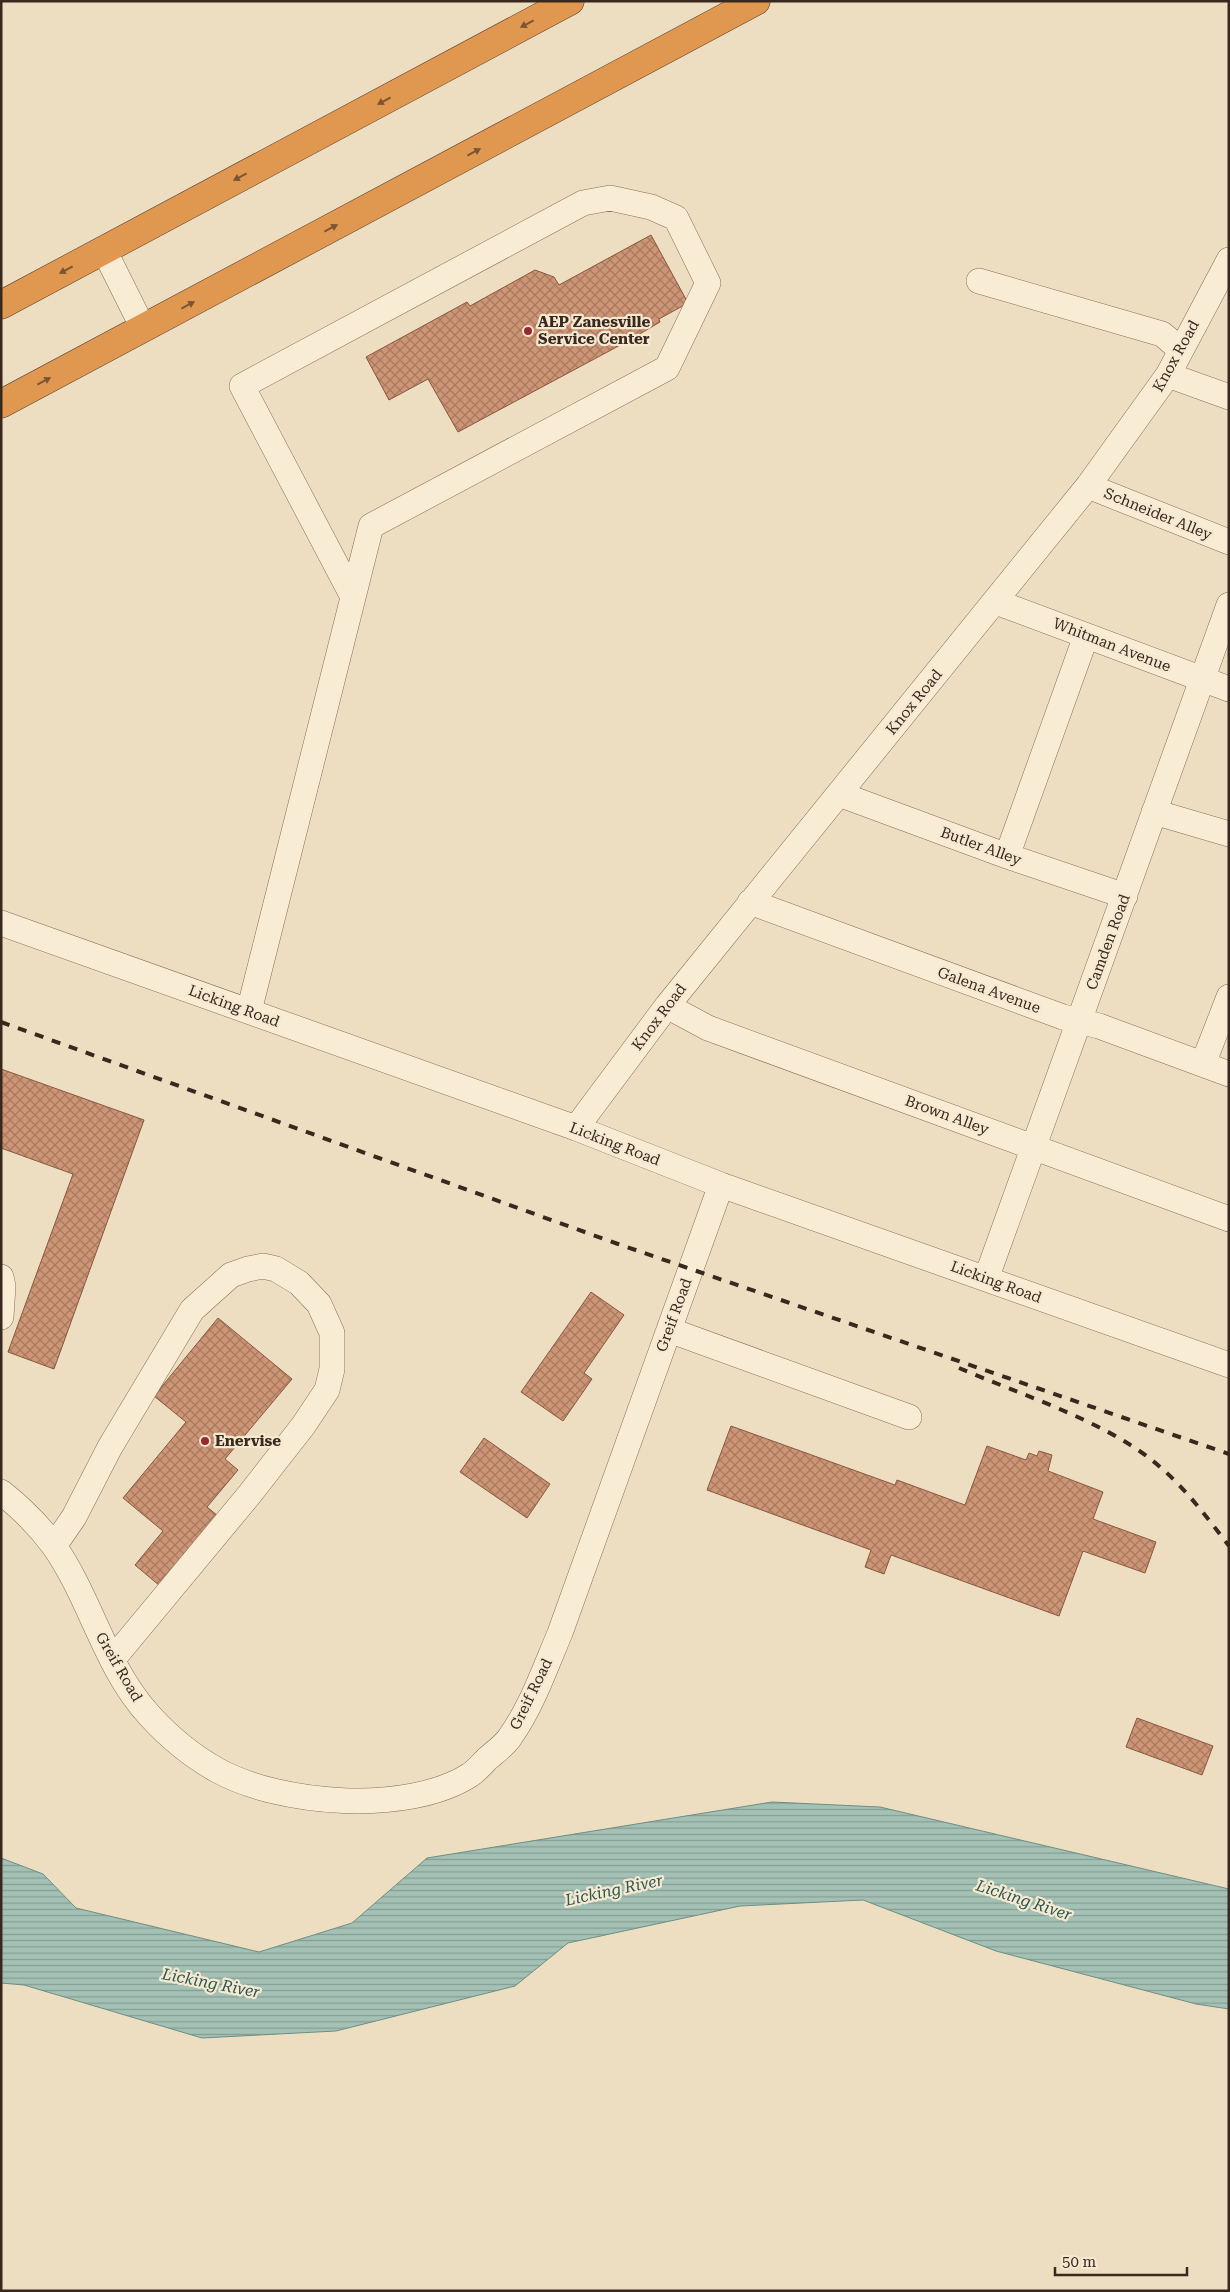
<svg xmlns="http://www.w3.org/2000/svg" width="1230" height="2292" viewBox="0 0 1230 2292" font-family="'Roboto Serif',serif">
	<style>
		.water { fill: url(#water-rules); stroke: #6b8f84 }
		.building { fill: url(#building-cross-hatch); stroke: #88573e }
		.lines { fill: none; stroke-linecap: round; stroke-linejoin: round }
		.minor-casing { stroke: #886f58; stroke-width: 26 }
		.highway-casing { stroke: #563d2d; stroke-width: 29 }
		.minor { stroke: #f9ecd4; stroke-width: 25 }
		.highway { stroke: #e09850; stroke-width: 28 }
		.rail { stroke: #38281d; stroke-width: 4; stroke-dasharray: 9 9; stroke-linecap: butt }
		.oneway { fill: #7b5531 }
		.poi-dot { fill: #98272f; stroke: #f6e9d1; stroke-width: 2 }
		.labels { text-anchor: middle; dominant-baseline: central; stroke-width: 4.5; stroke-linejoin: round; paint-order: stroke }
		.poi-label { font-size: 15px; font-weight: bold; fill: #38281d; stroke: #f6e9d1; text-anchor: start }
		.street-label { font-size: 15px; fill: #38281d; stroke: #f6e9d1 }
		.water-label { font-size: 16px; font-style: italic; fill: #2c5852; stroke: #f6e9d1 }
	</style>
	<defs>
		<pattern id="water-rules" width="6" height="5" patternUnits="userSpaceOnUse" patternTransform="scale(1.25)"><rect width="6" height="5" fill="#a4c1b6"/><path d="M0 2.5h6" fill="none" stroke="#879d93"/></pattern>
		<pattern id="building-cross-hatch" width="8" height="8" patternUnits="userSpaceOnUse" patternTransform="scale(1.25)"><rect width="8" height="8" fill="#cd9576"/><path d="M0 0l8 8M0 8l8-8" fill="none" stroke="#a77a60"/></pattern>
	</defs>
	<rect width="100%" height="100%" fill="#eedec1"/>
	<path class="water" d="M772,1802l108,5 349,82v120l-33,-5 -200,-53 -133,-51 -123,6 -172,37 -53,43 -179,45 -134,7 -178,-53 -23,-2v-125l42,16 33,34 183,44 93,-29 75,-65z"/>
	<path class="building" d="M651,235l37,68 -29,16 1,3 -34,20 -168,90 -30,-53 -39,21 -23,-43 101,-55 3,4 65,-36 19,7 5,8z
		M1,1069l143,51 -90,249 -46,-17 65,-178 -72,-26z
		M591,1292l33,23 -40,58 8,6 -29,42 -42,-29z
		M218,1318l74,61 -67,80 13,11 -31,37 11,9 -58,70 -25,-21 28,-34 -40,-33 63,-76 -32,-26z
		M731,1426l164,59 2,-5 68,25 22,-59 39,14 3,-7 8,3 2,-5 13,4 -4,16 55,21 -10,27 63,23 -11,31 -62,-22 -24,65 -168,-61 -7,19 -19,-7 6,-17 -164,-60z
		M484,1438l66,46 -23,34 -67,-46z
		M1137,1718l76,28 -11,29 -76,-28z"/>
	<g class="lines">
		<g class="minor-casing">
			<path id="minor" d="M104,250l39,78
				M979,281l183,53 19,16
				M1168,375l61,22
				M1088,486l141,56
				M996,602l233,87
				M839,794l168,62 118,40
				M1154,812l75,22
				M1007,856l79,-220
				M750,902l313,115 36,9 130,48
				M1,923l575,205 145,57 508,180
				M667,1006l41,22 521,191
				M249,1011l122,-485 296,-158 41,-85 -32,-65 -25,-11 -41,-9 -27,5 -341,183 110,209
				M1203,1064l26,-67
				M576,1128l91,-122 421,-520 80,-111 61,-115
				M1,1277l2,9 -2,31
				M986,1279l243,-674
				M669,1330l240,87
				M1,1492c19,15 39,35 53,54 37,53 51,121 95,169 19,21 43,41 68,55 63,35 190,45 253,5 6,-4 12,-11 17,-16 8,-7 18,-14 23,-22 22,-31 35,-69 50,-104l161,-448
				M54,1546l20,-29 36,-70 82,-137 39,-35 17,-6 15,-3 13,3 23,14 20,21 13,29v36l-5,21 -24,36 -54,69 -136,164"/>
		</g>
		<g class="highway-casing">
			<path id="highway" d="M1,305l569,-304
				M1,404l755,-403"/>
		</g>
		<use href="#minor" class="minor"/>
		<use href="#highway" class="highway"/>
		<path class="rail" d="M1,1022l617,222 611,210
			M959,1368c60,26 143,52 194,93 30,24 53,55 76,85"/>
	</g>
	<defs><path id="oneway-solid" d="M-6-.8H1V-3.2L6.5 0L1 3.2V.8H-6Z" transform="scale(1.25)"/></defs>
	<g class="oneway">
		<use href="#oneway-solid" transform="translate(527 24) rotate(152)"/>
		<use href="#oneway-solid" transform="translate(384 101) rotate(152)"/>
		<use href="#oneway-solid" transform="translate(474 152) rotate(-28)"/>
		<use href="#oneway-solid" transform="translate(240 177) rotate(152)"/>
		<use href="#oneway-solid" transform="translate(331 228) rotate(-28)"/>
		<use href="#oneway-solid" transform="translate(66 270) rotate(152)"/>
		<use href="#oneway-solid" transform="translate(188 305) rotate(-28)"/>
		<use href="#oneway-solid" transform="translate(44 381) rotate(-28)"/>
	</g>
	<g class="poi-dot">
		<circle cx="528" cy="331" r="5"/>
		<circle cx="205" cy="1441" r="5"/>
	</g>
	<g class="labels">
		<g class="poi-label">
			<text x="538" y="322">AEP Zanesville<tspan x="538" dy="17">Service Center</tspan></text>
			<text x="215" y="1441">Enervise</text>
		</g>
		<g class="street-label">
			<text transform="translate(1176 356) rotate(-61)">Knox Road</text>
			<text transform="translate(1158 514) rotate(22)">Schneider Alley</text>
			<text transform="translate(1112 645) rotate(21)">Whitman Avenue</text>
			<text transform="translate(914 702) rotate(-51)">Knox Road</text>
			<text transform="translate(981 846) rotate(20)">Butler Alley</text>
			<text transform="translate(1108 942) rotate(-70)">Camden Road</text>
			<text transform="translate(989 990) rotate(20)">Galena Avenue</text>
			<text transform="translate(234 1006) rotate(20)">Licking Road</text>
			<text transform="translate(659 1017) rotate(-53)">Knox Road</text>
			<text transform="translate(947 1115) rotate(20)">Brown Alley</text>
			<text transform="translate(615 1144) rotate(21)">Licking Road</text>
			<text transform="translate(996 1282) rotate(20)">Licking Road</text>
			<text transform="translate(674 1315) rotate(-70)">Greif Road</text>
			<text transform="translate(119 1667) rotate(60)">Greif Road</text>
			<text transform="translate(531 1694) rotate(-64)">Greif Road</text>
		</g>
		<g class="water-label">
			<text transform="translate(614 1890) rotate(-12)">Licking River</text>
			<text transform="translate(1024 1900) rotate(18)">Licking River</text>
			<text transform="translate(211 1983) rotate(11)">Licking River</text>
		</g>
	</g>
	<rect width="1230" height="2292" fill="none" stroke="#38281d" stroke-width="5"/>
	<path d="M1055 2267v8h132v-8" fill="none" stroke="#38281d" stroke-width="2.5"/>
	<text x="1062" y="2267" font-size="15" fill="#38281d" stroke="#f6e9d1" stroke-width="4" paint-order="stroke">50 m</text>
</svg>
